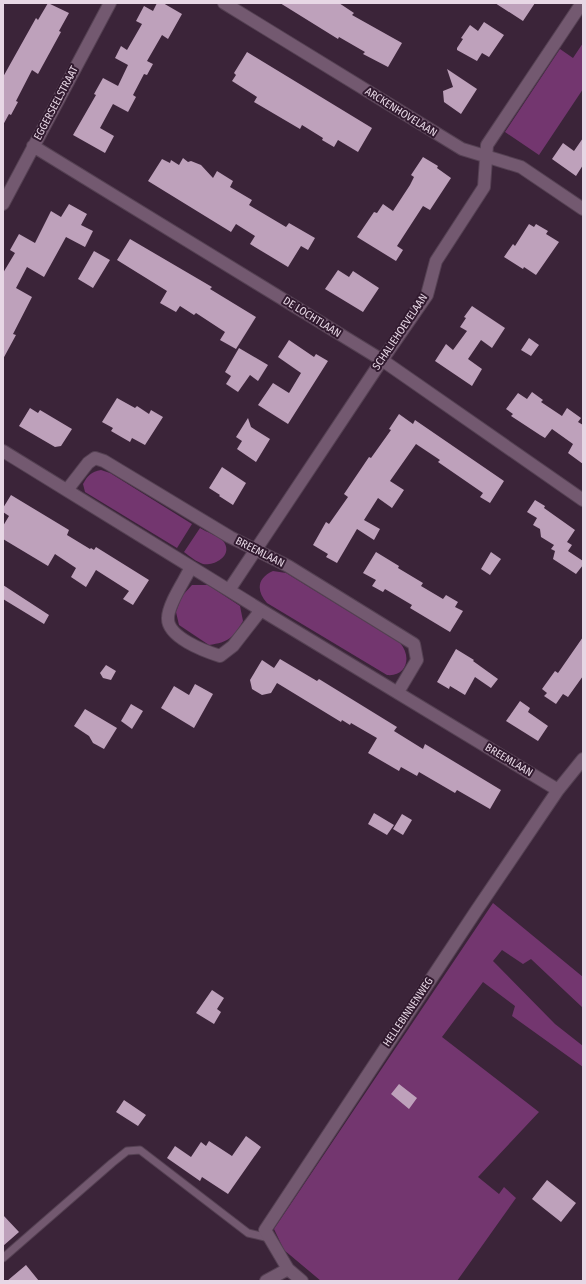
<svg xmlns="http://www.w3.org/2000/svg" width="586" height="1284" viewBox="0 0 586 1284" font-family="'Fira Sans Condensed',sans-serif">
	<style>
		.green { fill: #73366f }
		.building { fill: #bea1bb }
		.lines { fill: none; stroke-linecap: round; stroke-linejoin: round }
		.lane-casing { stroke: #554153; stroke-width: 9 }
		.street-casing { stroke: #554153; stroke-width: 14 }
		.lane { stroke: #735970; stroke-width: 7 }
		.street { stroke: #735970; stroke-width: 12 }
		.labels { text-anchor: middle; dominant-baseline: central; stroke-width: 4; stroke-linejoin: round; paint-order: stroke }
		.street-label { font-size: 11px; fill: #e7d7e5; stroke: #311a2f }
	</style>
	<rect width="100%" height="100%" fill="#3b2439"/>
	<path class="green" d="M583,43v46l-44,66 -34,-23 55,-83 13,9z
		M101,470l9,3 82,51 -15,24 -92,-56 -2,-8c5,-9 8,-12 18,-14z
		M200,528c6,4 21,9 24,14 9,14 -10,24 -21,22 -6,-2 -14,-8 -19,-12z
		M273,571l13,2 114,70c12,13 7,34 -13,32l-120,-72c-11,-12 -10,-25 6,-32z
		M192,585h16l32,21 3,15c-10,17 -14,21 -34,24l-30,-20 -3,-13 6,-16z
		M493,903l90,74v31l-52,-49 -8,5 -21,-14 -9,11 62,63 28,22v21l-71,-51 3,-10 -32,-24 -41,55 97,75 -61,65 21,17 5,-7 12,11 -59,83h-136l-37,-31 -10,-21z"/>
	<path class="building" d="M48,3l21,10 -10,18 2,1 -23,42 -6,-4 -16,31 2,1 -7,13 -2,-1 -6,11v-48l33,-59 2,2z
		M157,3h6l19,11 -14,25 -6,-4 -15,26 6,3 -6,11 -3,-1 -11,21 3,2 -8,15 -15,-8 -13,24 14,8 -9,17 -32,-18 23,-40 -2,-1 9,-16 15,8 10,-21 -13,-7 6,-12 6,4 15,-26 -6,-3 8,-15 9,5z
		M280,3h59l15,10 -2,2 50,28 -14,24 -25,-13 2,-2 -26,-15 -1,2z
		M495,3h40l-12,18z
		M484,22l20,13 -15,22 -7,-4 -5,8 -20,-11v-2l6,-9 -2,-1 9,-13 8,6z
		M247,52l125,76 -14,24 -20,-12 -4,7 -12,-7 1,-2 -21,-13 -2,4 -46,-27 3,-5 -25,-16 4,-6 -2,-2z
		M447,69l30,20 -16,25 -17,-12 -1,-11 10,-4z
		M583,138v27l-7,11 -24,-17 11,-16 11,8z
		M423,157l15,9 -1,2 14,10 -21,32 -7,-4 -26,40 6,4 -7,11 -39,-24 17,-25 3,1 6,-9 10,7 17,-26 4,-8 -3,-2z
		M183,158l5,4 3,-1 10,4 12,13 4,-7 16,10 -3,6 22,13 -3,5 37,22 3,-4 26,15 -7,12 -7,-4 -13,21 -38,-23 5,-8 -19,-12 -5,8 -83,-51 14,-22 8,4 1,-3 8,5z
		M69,204l18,10 -6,11 12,6 -8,16 -19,-10 -22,40 -17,-10 -11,21 16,9 -19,37 3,1 -13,24v-86l12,-20 -5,-3 9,-16 16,9 16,-32 10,6z
		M529,224l5,3 2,-3 12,7 -2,3 13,8 -23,33 -12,-8 -1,2 -19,-12 9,-13 2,2z
		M130,239l82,48 -2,2 46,28 -20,32 -16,-9 5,-8 -29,-19 -2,2 -14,-9 -4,6 -16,-9 7,-12 -50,-31z
		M94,251l16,9 -17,28 -15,-9z
		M338,270l11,7 4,-6 26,17 -16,24 -38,-23z
		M472,306l33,22 -13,20 -11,-8 -13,19 14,10 -10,17 -37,-25 11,-17 7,6 14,-19 -7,-4 6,-9 -2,-1z
		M529,338l10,7 -8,11 -10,-6z
		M289,340l25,17 2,-3 12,7 -40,63 -30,-19 15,-22 16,10 12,-20 -23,-16z
		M239,348l29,17 -10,16 -8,-6 -12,17 -12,-8 5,-8 -6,-4z
		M532,392l11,8 -2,2 21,14 5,-8 14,10 -3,4 5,3v39l-15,-11 5,-9 -21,-15 -7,9 -5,-3 -29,-19 2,-2 -7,-5 12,-16 9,6z
		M117,398l18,10 2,-2 12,8 2,-4 12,7 -18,28 -13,-7 -2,4 -19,-11 2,-3 -11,-6z
		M30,408l8,5 2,-3 32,19 -11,17 -6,1 -36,-21z
		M399,414l14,10 2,-4 89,61 -14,22 -10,-6 3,-4 -45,-31 2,-2 -24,-16 -26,37 14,9 -12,18 -14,-10 -14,22 16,9 -6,11 -17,-11 -20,34 -11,-6 2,-3 -15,-9 13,-23 3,2 19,-27 -4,-3 25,-37 2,1 20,-28 -2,-1z
		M248,418l3,9 19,12 -14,23 -19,-13 5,-8 -6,-4z
		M222,467l24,16 -13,22 -14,-9 1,-1 -11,-7z
		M11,495l58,35 -2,5 23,14 1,-1 3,2 2,-3 53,33 -16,25 -10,-6 6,-8 -33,-21 -10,17 -15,-10 5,-9 -21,-14 -7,12 -45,-27v-13l6,-10 -6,-4v-4z
		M535,500l10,6 -1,2 31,22 -8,12 5,3 -4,6 15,10v4l-7,9 -23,-15 2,-8 -4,-2 3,-4 -13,-8 -1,-8 -7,-4 4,-7 -10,-6z
		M376,552l23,14 -1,2 25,15 -2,3 22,13 3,-4 12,7 -3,5 8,4 -13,21 -40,-24 2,-3 -27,-16 -2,3 -11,-6 4,-6 -13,-7z
		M491,552l10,7 -11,16 -9,-6z
		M3,585l46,30 -5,9 -41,-25z
		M583,637v39l-15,21 -5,-3 -7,10 -12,-8 3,-3 -5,-4 13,-18 3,2z
		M456,649l18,11 -1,1 25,18 -7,9 -16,-11 -10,18 -15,-9 -1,3 -12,-7z
		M280,659l37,22 2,-2 78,48 -3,4 29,18 2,-5 76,46 -11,19 -33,-19 -2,3 -36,-21 -2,4 -16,-9 -2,4 -31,-18 9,-15 -26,-15 -1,2 -8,-5 -1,2 -64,-39 -6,10 -9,2 -10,-6 -2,-9 12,-20 12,8z
		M106,665l10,6 -5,9 -8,-2 -3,-5z
		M195,684l18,10 -19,34 -33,-20 13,-22 15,9z
		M520,701l10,7 -2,4 20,14 -10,15 -32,-20z
		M131,704l12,7 -11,18 -11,-8z
		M85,709l32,19 -13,21 -11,-6 -4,-7 -15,-10z
		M374,813l20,12 -7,10 -19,-11z
		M402,814l10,6 -9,15 -10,-6z
		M212,990l12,8 -7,11 4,3 -7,12 -18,-11z
		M399,1084l18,14 -8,11 -18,-15z
		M124,1100l22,15 -8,11 -22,-14z
		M246,1136l15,11 -33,47 -26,-17 -2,4 -33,-23 8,-12 16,11 10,-15 5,4 3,-5 23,15z
		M547,1180l29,23 -15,19 -29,-23z
		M3,1215l16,17 -16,14z
		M26,1265l13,16h-32z"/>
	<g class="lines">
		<g class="lane-casing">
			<path id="lane" d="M3,1258l109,-95 15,-12 13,-1 108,83 21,5"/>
		</g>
		<g class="street-casing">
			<path id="street" d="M224,3l238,146 59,18 62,42
				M33,146l349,214 201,140
				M3,204l107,-201
				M3,451l258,159 297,180
				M67,490l21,-27 7,-5 9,3 126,76 58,29 126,78 3,16 -19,32
				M191,567c-6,13 -23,37 -23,51 -1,19 36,33 52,38l13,-10 28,-36
				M229,590l153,-230 45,-65 9,-34 48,-74 3,-42 95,-142
				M266,1281l22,-12
				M302,1281l-14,-12 -23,-39 211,-319 82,-121 25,-31"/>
		</g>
		<use href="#lane" class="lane"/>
		<use href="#street" class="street"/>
	</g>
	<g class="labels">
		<g class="street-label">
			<text transform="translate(56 103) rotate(-62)">EGGERSEELSTRAAT</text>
			<text transform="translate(401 112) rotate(32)">ARCKENHOVELAAN</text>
			<text transform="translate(312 317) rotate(32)">DE LOCHTLAAN</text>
			<text transform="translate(400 332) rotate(-56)">SCHALIEHOEVELAAN</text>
			<text transform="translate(260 552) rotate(27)">BREEMLAAN</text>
			<text transform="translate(509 760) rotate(31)">BREEMLAAN</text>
			<text transform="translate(408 1012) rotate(-56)">HELLEBINNENWEG</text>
		</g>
	</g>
	<rect width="586" height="1284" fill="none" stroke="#e7d7e5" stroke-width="8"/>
</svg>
